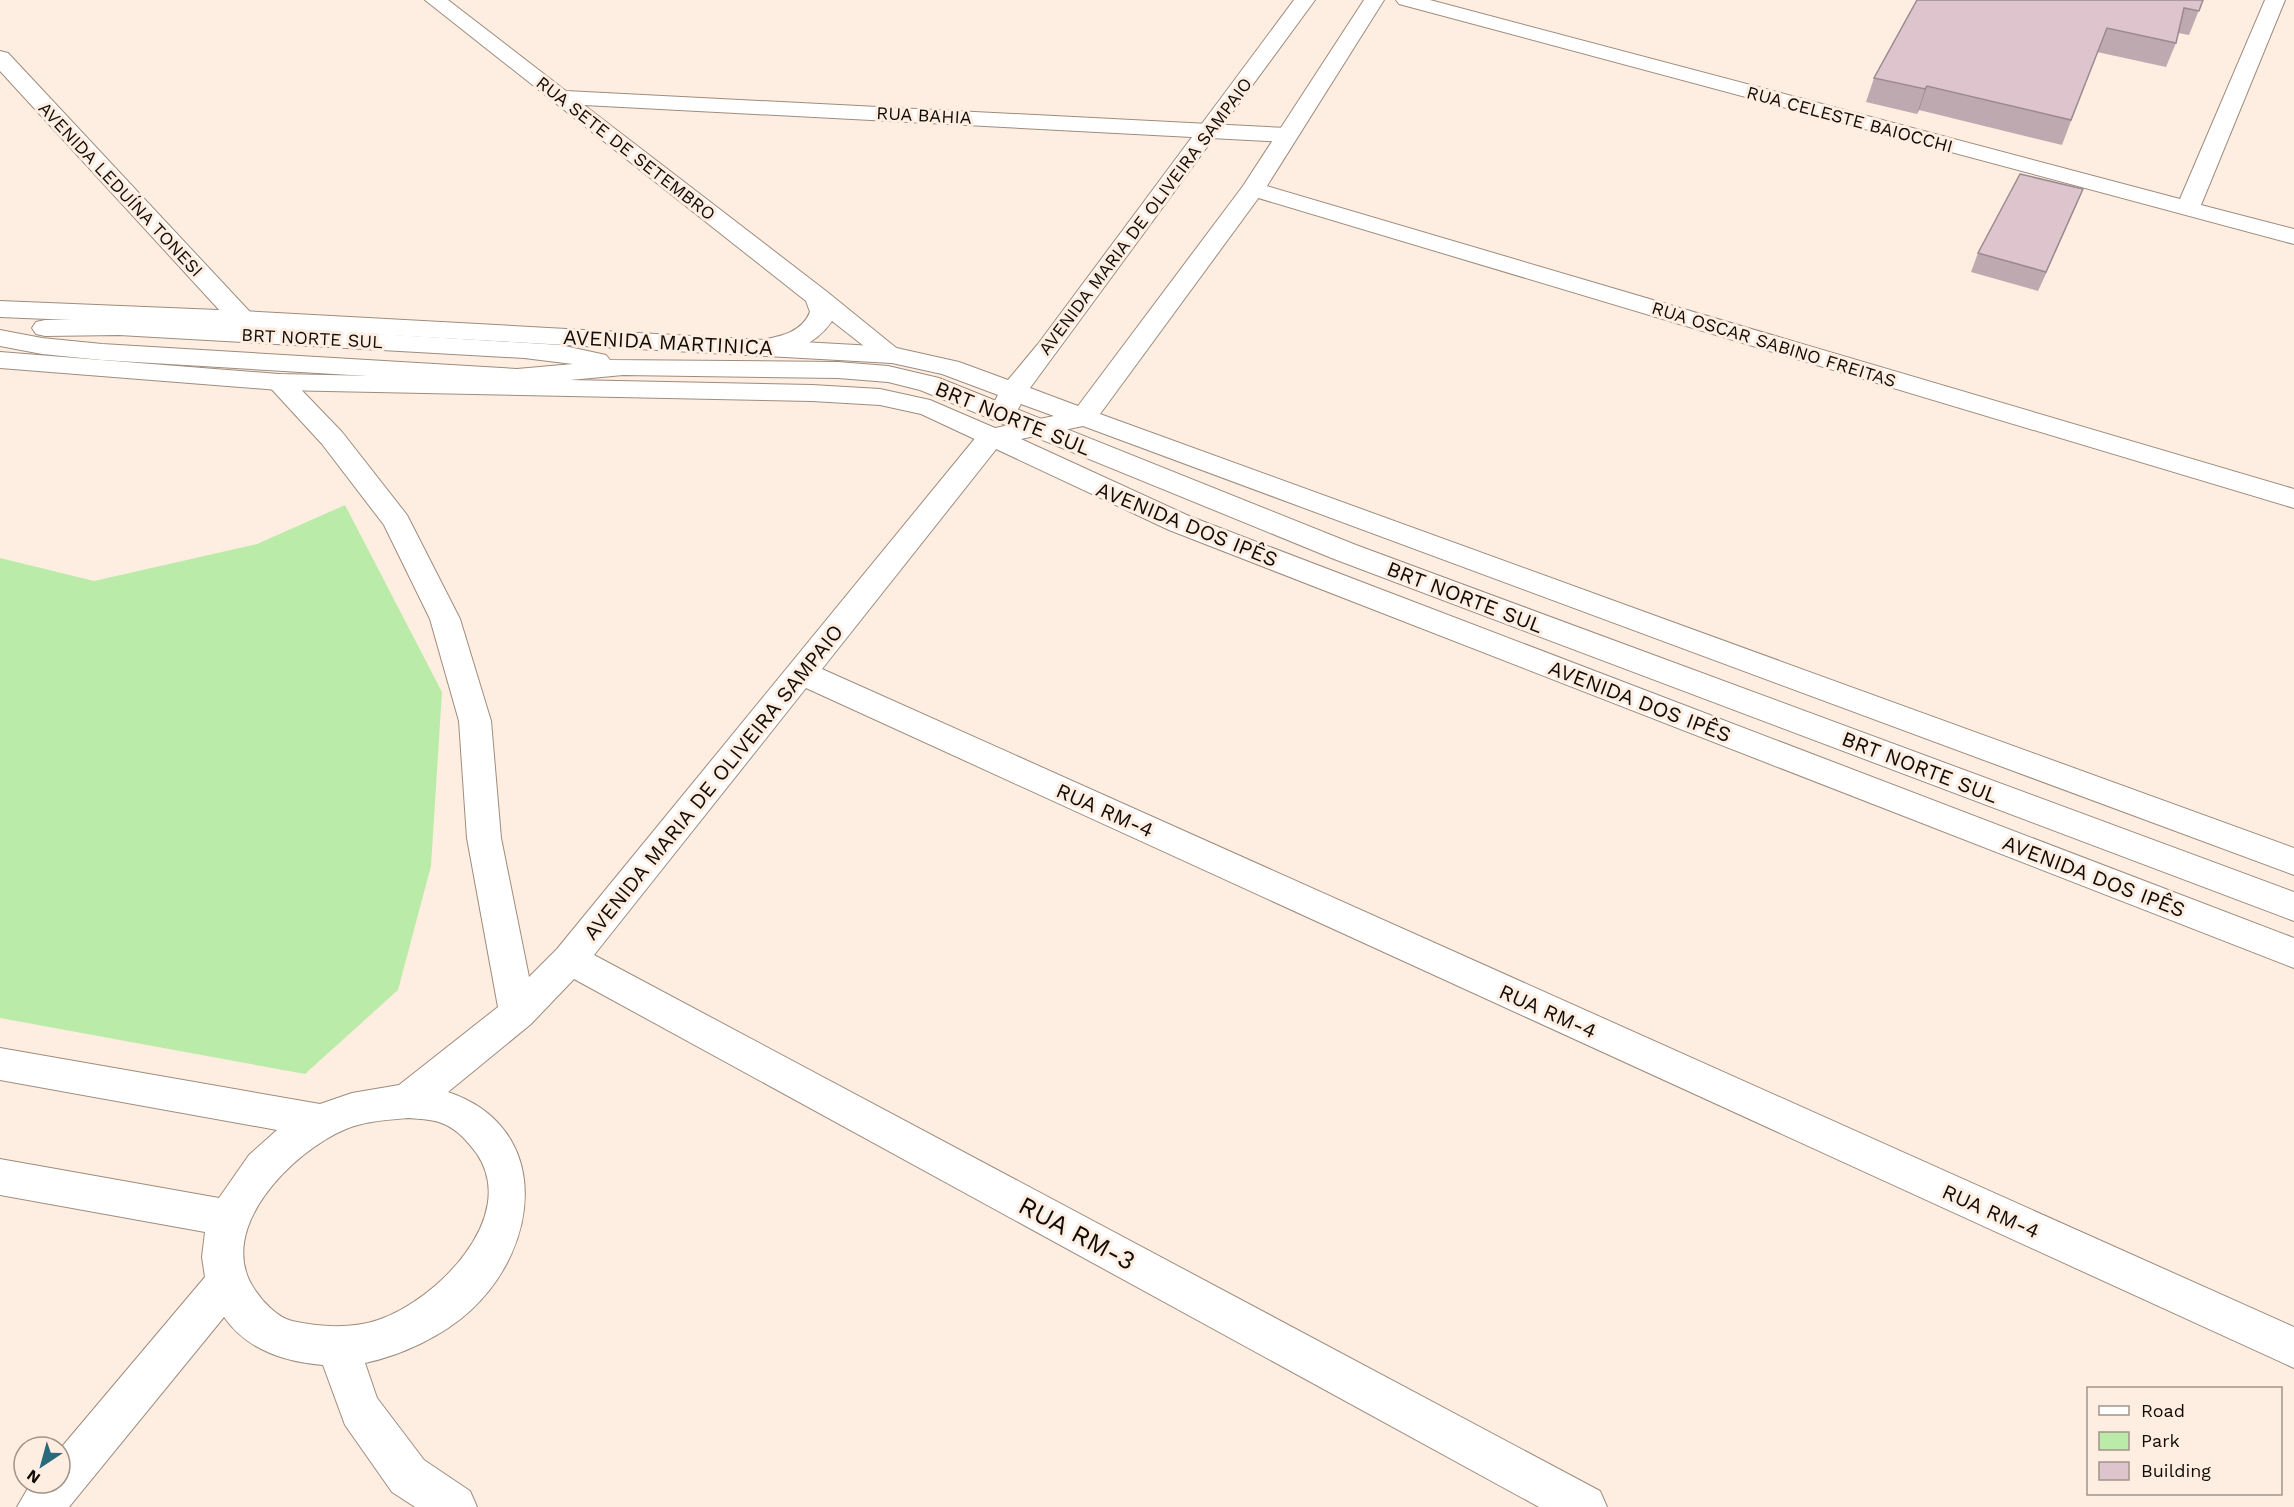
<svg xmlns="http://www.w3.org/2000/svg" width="2294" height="1507" viewBox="0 0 2294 1507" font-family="'Work Sans',sans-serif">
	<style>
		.green { fill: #bbeba8 }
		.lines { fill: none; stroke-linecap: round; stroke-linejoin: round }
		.minor-casing { stroke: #9e8c7d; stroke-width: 2 }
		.major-casing { stroke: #9e8c7d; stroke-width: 2 }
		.minor { fill: #fff; fill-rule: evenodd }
		.major { fill: #fff; fill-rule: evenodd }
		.wall { fill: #bfa9b0 }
		.shaded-wall { fill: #9b8a90 }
		.building { fill: #dec5cd; stroke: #9b8a90; stroke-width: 1.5 }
		.labels { text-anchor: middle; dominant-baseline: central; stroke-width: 6; stroke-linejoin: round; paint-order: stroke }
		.far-street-label { font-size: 18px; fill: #120c07; stroke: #feeee1 }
		.street-label { font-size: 21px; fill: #120c07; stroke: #feeee1 }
		.near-street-label { font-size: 26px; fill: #120c07; stroke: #feeee1 }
	</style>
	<rect width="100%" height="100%" fill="#feeee1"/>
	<path class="green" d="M345,505l97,187 -11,174 -33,124 -93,84 -305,-56v-460l94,23 163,-37z"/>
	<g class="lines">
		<g class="minor-casing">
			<path id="minor" d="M425,0h23l118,91 721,37 8,2 3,5 -3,5 -8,2 -703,-37 242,186 79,64 -4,6 -9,2 -9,-2 -51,-40c-16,24 -51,40 -80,33l-4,-6 4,-6c22,-5 48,-6 58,-30l-4,-11z
				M1396,0h34l750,199 85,-199h20l-84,205 93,24v15l-895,-240z
				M0,51l8,2 243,260 4,6 -4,6 -7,1 316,19 46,10 4,5 228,2 50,4 51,12 417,167 938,347v29l-960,-362 -414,-169 -32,-8 -50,-4 -215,-3 -106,10 -415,-25 -60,-6 -42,-8v-16l42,8 60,6 415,25 56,-5 -49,-6 -405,-23 -74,1 -9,-2 -4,-6 4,-6 9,-2 74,-1 120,7 -6,-1 -233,-254z
				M1253,182l1041,307v19l-1049,-314 -4,-5 4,-5z
				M278,374l10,2 54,56 65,83 53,104 31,102 10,117 28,139 28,-28 424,-518 10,-3 10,3 4,6 -4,6 -179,226 1472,658v41l-1488,-680 -212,267 1006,536 7,16h-68l-965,-528 -43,45 -83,68c104,35 93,153 23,218 -28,26 -69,45 -106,53l12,35 47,62 46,31 7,16h-62l-23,-15 -47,-67 -22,-60c-38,-3 -76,-15 -99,-48l-155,190h-52l14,-24h29v-34l145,-172 -3,-20 3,-25 -205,-37v-36l219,39 30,-43 28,-25 -277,-50v-32l320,56 32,-11 47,-8 99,-78 -31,-169 -8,-117 -29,-102 -46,-94 -62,-81 -57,-62 3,-6zM408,1118c11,1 25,1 36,6 14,6 24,18 33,30 43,64 -42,147 -99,166 -26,9 -59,7 -86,1 -15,-4 -29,-19 -37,-31 -42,-60 38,-139 91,-161 19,-8 42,-9 62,-11z"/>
		</g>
		<g class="major-casing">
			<path id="major" d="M1294,0h21l-285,388 48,18 165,-220 121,-186h20l-119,189 -165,225 1194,434v27l-1211,-449 -62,13 168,77 1105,422v30l-1125,-438 -248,-116 -41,-9 -68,-4 -534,-11 -278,-22v-16l278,22 534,11 68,4 50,11 65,28 59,-12 -33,-12 -6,10 -10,2 -10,-2 -4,-6 7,-13 -56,-21 -50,-11 -650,-36 -242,-10v-16l242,10 650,36 67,15 49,18 30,-36z"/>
		</g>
		<use href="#minor" class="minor"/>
		<use href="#major" class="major"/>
	</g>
	<path class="wall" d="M2203,0l-14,35 -11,-2 -2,10 -10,24 -69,-15 -35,93 -143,-35 -2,4 -51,-12 8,-24z
		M2083,189l-45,102 -67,-19 7,-19z"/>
	<path class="shaded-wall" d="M1927,86l-8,24 -2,4 8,-25z
		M2083,189l-8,19 -37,83 8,-19z"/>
	<path class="building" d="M1917,0h286l-4,11 -15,-3 -8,35 -69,-15 -36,92 -144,-34 -2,3 -51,-11z
		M2020,174l63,15 -37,83 -68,-19z"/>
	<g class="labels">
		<g class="far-street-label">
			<text transform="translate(924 115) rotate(3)">RUA BAHIA</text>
			<text transform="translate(1850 119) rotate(15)">RUA CELESTE BAIOCCHI</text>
			<text transform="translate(626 148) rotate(38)">RUA SETE DE SETEMBRO</text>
			<text transform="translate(121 189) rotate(47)">AVENIDA LEDUÍNA TONESI</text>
			<text transform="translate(1145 216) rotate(-53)">AVENIDA MARIA DE OLIVEIRA SAMPAIO</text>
			<text transform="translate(312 338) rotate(3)">BRT NORTE SUL</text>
			<text transform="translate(1774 344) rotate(17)">RUA OSCAR SABINO FREITAS</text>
		</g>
		<g class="street-label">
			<text transform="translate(668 342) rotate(3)">AVENIDA MARTINICA</text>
			<text transform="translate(1013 418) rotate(22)">BRT NORTE SUL</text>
			<text transform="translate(1187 524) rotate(22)">AVENIDA DOS IPÊS</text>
			<text transform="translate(1465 597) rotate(21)">BRT NORTE SUL</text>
			<text transform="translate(1640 701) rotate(21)">AVENIDA DOS IPÊS</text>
			<text transform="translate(1920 767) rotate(21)">BRT NORTE SUL</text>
			<text transform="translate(713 782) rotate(-51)">AVENIDA MARIA DE OLIVEIRA SAMPAIO</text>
			<text transform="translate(1105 810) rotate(24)">RUA RM-4</text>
			<text transform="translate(2094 876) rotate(21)">AVENIDA DOS IPÊS</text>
			<text transform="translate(1548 1011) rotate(24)">RUA RM-4</text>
			<text transform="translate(1991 1211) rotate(24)">RUA RM-4</text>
		</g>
		<g class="near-street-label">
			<text transform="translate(1077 1233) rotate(28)">RUA RM-3</text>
		</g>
	</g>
	<rect x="2087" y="1387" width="195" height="108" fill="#feeee1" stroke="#a0948a" stroke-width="1.5"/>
	<rect x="2099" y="1406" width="30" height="9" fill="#ffffff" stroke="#a0948a" stroke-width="1.5"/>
	<text x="2141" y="1417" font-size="18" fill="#120c07">Road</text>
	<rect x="2099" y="1432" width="30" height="18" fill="#bbeba8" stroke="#a0948a" stroke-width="1.5"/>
	<text x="2141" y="1447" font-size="18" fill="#120c07">Park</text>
	<rect x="2099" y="1462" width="30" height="18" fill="#dec5cd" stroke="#a0948a" stroke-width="1.5"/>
	<text x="2141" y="1477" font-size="18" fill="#120c07">Building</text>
	<g transform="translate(42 1465) rotate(216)"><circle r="28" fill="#feeee1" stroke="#a0948a" stroke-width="1.5"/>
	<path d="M0-4.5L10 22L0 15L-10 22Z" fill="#276a7c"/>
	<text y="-9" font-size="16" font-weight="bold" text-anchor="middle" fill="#120c07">N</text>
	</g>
</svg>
